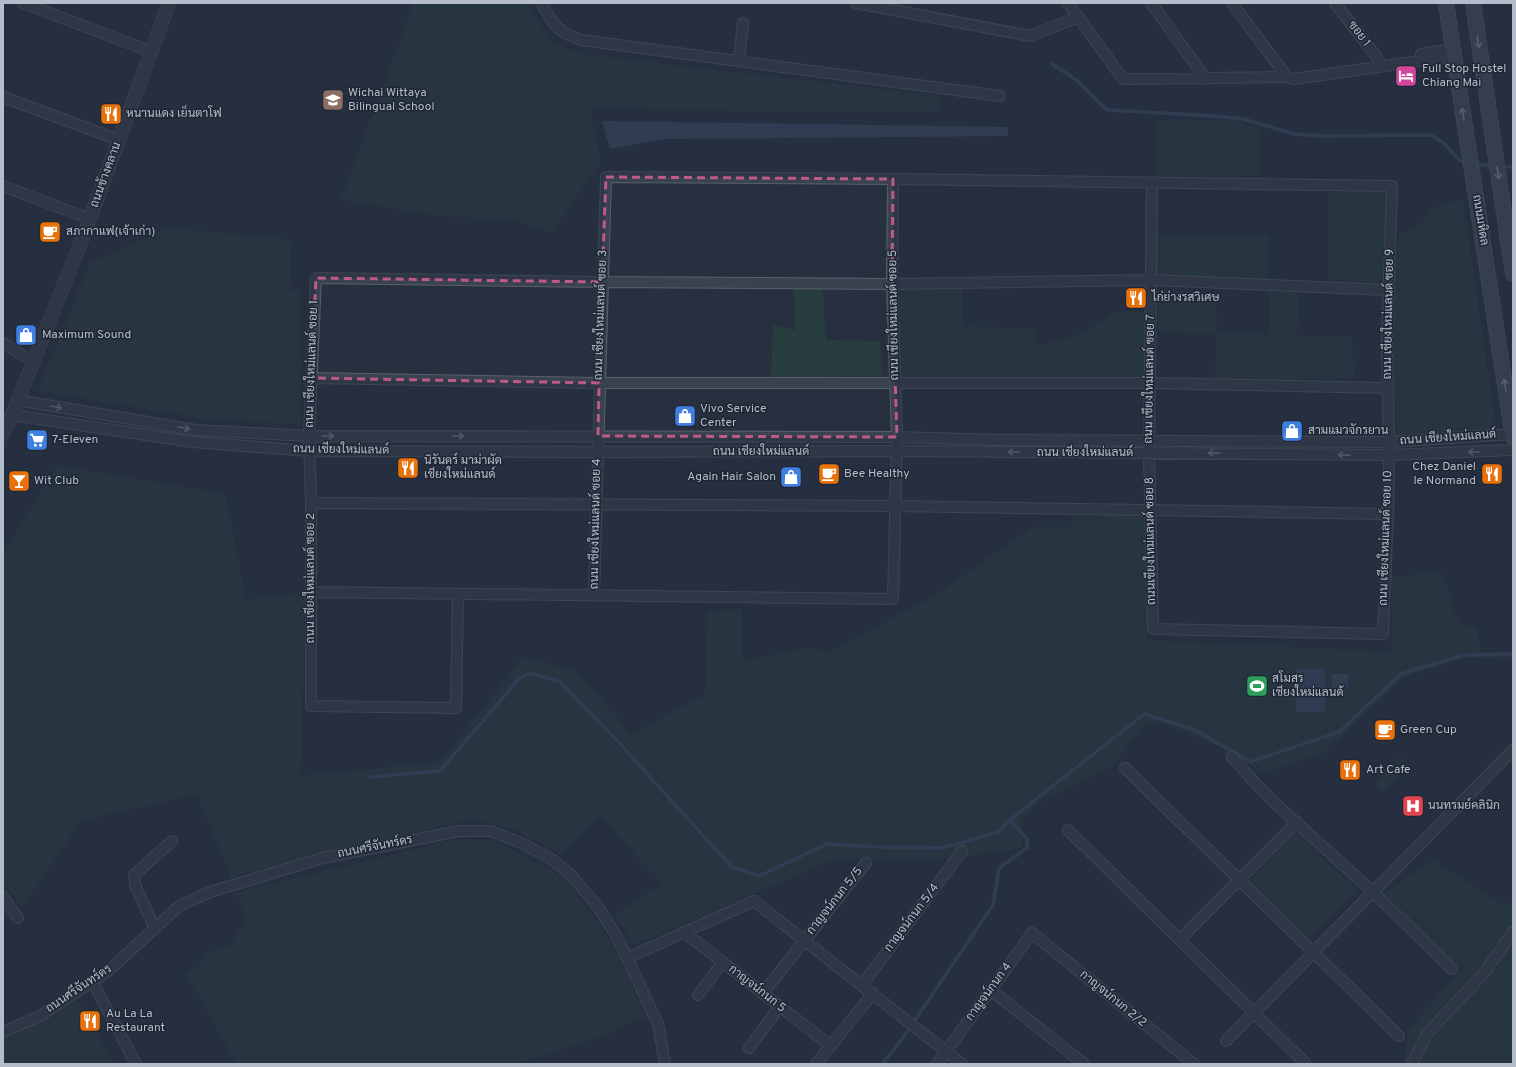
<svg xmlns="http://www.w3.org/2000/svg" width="1516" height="1067" viewBox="0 0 1516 1067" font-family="Overpass,Sarabun,sans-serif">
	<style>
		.green { fill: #283d40 }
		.water { fill: #3c4d68 }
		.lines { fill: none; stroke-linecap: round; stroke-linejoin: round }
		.stream { stroke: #3c4d68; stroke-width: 3.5 }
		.minor-casing { stroke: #58606d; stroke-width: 12 }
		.tertiary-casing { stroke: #58606d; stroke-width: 14 }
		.secondary-casing { stroke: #58606d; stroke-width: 16 }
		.minor { stroke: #3a424f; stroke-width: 10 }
		.tertiary { stroke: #3a424f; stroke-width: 13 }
		.secondary { stroke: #485162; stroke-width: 14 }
		.oneway { stroke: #9097a6 }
		.oneway2 { stroke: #7e8693 }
		.marked { fill: none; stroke: #bd5a87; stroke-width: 3; stroke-dasharray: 8 5; stroke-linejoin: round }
		.labels { text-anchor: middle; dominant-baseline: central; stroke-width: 3; stroke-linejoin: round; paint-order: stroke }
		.street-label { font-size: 12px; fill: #b6bdca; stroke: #1f2735 }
		.poi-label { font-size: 12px; fill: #b6bdca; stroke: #1f2735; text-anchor: start }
	</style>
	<rect width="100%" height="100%" fill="#26303f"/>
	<path class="green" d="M414,3h112l25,38 29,13 360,42 -2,15h-207l-141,-3 11,54 -49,70 -43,-13 -70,-3 -98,-16z
		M1157,121h77l25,8v47l-104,1z
		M1388,191l-3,94 -56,-6v-87z
		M1463,199l33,230 -102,7 -1,-144 5,-56 30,-18 1,-9z
		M169,228l122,12 -2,51h11l1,134 -99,-7 -164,-28 53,-128z
		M1156,235l113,1 -2,43 -111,-3z
		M962,287l1,39 73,3v18l50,-15 25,-19 32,-1 2,66 -245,2 -3,-91z
		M794,289h29l3,51 54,1 2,35 -111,2 2,-53 22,5z
		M1158,291l58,1 1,41 52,1 1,-43 28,2 -1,44h55l2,41 -139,3 1,-46 -58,-3z
		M57,466l168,28 21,106 59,-8 -4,184 140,-14 82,-105 52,13 56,64 74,-39 2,-83 35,-3v51l67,-12 20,4 104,-55 100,-70h38v-14l74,1 2,126 244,12 2,-75 49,-5 17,53 18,2 4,25h32v6h-49l-61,20 -79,75 -64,21 -17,-17 -86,-37 -17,9 -28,37 -77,39 -12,14 -1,29 -86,12 -99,-2 -203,87 -19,-30 47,-32 -63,-68 -39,39 -49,-26 -40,-9 -240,58 -34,-83 -116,27 -59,87 -19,-27v-327z
		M1400,756l9,9 -26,28 -9,-9z
		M1296,832l60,58 -47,48 -60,-58z
		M456,839l40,2 70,38 46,64 34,75 -16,4 -19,12 -96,30h-278l-51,-91 10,-4 11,-16 24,-8 15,-26 -10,-26z
		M1433,860l68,44 12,-2v162h-109l4,-33 53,-61 -80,-75z
		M79,1001l34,63h-110v-27l36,-14z"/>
	<path class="water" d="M602,121l406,6v9l-344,3 -54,10z
		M1296,669h29v43h-29z
		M1332,674h16v14h-16z"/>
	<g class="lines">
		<path class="stream" d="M1052,64l26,17 29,29 107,6 29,3 51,15 29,2 108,-1 14,9 13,15 10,5
			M1474,164l20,2
			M1500,166l13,1
			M369,777l71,-6 79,-92 11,-6 30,9 63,65 64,71 45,49 27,9 68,-32 52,3 63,1 57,-16 11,-12 134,-106 51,16 55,32 89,-30 62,-58 63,-19 49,-1
			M882,1064l18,-22 93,-137 6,-37 28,-20v-9l-17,-19"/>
		<g class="minor-casing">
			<path id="minor" d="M23,3l129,49
				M541,3c14,23 14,27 40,37l419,56
				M856,3l174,33 49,-19
				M1068,3l55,76 164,-2 7,2 160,-23
				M1151,3l55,76
				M1232,3l55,74
				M1335,3l44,57 2,6
				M1421,54l32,-5
				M739,61l4,-38
				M3,97l116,43
				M3,186l87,33
				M3,343l30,19
				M311,378l288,5h551l237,5
				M17,400l178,30 114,6 588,1 104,3 388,2 123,-8
				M12,415l181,27 116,9 289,1 298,-1 493,4 124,-5
				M311,503l584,3 493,8
				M311,592l582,7 4,-162 -5,-153 1,-105
				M458,594l-2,114 -145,-2v-203l-2,-67 7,-158 286,4 290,2 260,-4 236,10
				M594,596l12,-419 287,2 499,7 -5,155 2,114 -1,59 -5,120 -230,-5 -4,-176 3,-269
				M1232,757l24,27 22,22 95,86 79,77
				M1125,768l274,268
				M1068,830l238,234
				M3,897l15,21
				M155,929l-20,-44 -1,-10 38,-34
				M684,932l147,114
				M1180,939l117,-117
				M627,958l127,-57 208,163
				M92,981l44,83
				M862,985l100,-134
				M991,990l93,74
				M763,993l103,-130
				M698,995l25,-33
				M3,1032l37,-16 66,-43 73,-67 31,-14 113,-34 136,-27h32l28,11 31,16 21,17 27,32 19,30 41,87 7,40
				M1226,1041l287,-291
				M749,1048l31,-42
				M816,1064l57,-71
				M937,1064l95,-131 162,131
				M1412,1064l14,-29 58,-62 29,-41"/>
		</g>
		<g class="tertiary-casing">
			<path id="tertiary" d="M3,434l9,-19 73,-183 84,-229"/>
		</g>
		<g class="secondary-casing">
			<path id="secondary" d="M1446,3l67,434
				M1473,3l40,271"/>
		</g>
		<use href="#minor" class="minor"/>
		<use href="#tertiary" class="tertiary"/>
		<use href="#secondary" class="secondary"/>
	</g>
	<defs><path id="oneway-shaft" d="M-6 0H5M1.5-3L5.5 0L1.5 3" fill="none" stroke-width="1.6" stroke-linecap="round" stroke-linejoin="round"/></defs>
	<g class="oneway">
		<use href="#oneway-shaft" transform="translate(1478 42) rotate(82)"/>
		<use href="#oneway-shaft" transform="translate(1463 114) rotate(-99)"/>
		<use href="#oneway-shaft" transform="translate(1498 173) rotate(81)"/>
		<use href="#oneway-shaft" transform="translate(1505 385) rotate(-99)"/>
	</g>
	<g class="oneway2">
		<use href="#oneway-shaft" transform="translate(56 407) rotate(10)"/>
		<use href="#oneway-shaft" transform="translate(184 428) rotate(10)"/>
		<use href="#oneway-shaft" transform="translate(328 436)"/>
		<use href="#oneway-shaft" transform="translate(458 436)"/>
		<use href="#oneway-shaft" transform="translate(1014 452) rotate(-180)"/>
		<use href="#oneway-shaft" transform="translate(1474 452) rotate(178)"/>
		<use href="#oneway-shaft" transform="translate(1214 453) rotate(-179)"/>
		<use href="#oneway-shaft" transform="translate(1344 455) rotate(-179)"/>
	</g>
	<path d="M0 0H1516V1067H0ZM606,177l287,2 -1,105 5,153 -299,-1 1,-53 -288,-5 5,-100 286,4z" fill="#26303f" fill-opacity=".55" fill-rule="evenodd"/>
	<path class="marked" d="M606,177l287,2 -1,105 5,153 -299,-1 1,-53 -288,-5 5,-100 286,4z"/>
	<defs>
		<g id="hotel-square" transform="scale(1.15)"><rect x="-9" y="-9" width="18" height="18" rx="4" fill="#d1479c" stroke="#1f2735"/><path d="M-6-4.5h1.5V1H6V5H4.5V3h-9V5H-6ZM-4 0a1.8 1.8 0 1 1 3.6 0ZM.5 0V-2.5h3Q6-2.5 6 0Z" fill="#fff"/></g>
		<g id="school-square" transform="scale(1.15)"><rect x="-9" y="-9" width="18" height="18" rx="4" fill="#8d6e63" stroke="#1f2735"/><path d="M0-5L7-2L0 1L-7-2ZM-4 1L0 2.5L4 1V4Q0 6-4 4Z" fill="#fff"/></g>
		<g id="restaurant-square" transform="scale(1.15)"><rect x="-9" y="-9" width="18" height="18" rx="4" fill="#e8710a" stroke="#1f2735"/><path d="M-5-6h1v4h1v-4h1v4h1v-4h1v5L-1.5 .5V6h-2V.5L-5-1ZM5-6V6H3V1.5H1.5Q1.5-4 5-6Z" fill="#fff"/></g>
		<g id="cafe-square" transform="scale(1.15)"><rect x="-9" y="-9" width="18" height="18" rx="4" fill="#e8710a" stroke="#1f2735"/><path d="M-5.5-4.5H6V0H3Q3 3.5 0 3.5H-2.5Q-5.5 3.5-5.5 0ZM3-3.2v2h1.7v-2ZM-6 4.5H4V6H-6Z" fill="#fff"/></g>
		<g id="shop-square" transform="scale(1.15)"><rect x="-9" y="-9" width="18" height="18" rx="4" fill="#3f7fe0" stroke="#1f2735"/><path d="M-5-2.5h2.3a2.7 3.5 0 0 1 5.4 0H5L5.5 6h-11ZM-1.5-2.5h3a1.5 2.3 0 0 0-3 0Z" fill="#fff"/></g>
		<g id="supermarket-square" transform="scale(1.15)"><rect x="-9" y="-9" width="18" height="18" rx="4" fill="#3f7fe0" stroke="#1f2735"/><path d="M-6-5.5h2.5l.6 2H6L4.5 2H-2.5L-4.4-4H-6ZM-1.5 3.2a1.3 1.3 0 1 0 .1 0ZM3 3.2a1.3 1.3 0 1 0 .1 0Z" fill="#fff"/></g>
		<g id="bar-square" transform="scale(1.15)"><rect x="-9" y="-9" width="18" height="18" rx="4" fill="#e8710a" stroke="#1f2735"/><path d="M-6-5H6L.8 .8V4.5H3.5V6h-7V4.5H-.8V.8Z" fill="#fff"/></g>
		<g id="stadium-square" transform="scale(1.15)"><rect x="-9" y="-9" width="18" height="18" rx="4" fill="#2e9e5b" stroke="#1f2735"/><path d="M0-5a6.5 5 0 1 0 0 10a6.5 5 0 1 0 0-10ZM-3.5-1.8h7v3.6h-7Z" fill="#fff"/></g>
		<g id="hospital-square" transform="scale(1.15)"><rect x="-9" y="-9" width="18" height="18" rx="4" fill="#e0444e" stroke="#1f2735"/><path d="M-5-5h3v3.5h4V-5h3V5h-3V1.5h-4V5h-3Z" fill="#fff"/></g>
	</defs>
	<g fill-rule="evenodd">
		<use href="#hotel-square" x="1406" y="76"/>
		<use href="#school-square" x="333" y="100"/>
		<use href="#restaurant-square" x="111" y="114"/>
		<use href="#cafe-square" x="50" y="232"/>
		<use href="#restaurant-square" x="1136" y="298"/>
		<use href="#shop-square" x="26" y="335"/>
		<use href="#shop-square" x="685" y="416"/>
		<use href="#shop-square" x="1292" y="431"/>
		<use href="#supermarket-square" x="37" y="440"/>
		<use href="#restaurant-square" x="408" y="468"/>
		<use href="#cafe-square" x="829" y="474"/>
		<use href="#restaurant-square" x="1492" y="474"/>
		<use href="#shop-square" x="791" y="477"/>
		<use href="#bar-square" x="19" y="481"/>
		<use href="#stadium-square" x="1257" y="686"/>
		<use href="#cafe-square" x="1385" y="730"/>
		<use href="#restaurant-square" x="1350" y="770"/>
		<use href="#hospital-square" x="1413" y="806"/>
		<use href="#restaurant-square" x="90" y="1021"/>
	</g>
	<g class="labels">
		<g class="street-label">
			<text transform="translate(1359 34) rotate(53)">ซอย 1</text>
			<text transform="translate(106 175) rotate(-70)">ถนนช้างคลาน</text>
			<text transform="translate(1480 220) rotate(81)">ถนนมหิดล</text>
			<text transform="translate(1389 314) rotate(-89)">ถนน เชียงใหม่แลนด์ ซอย 9</text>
			<text transform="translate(601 315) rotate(-88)">ถนน เชียงใหม่แลนด์ ซอย 3</text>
			<text transform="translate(894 315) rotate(-91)">ถนน เชียงใหม่แลนด์ ซอย 5</text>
			<text transform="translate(312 364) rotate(-88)">ถนน เชียงใหม่แลนด์ ซอย 1</text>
			<text transform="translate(1150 379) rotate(-89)">ถนน เชียงใหม่แลนด์ ซอย 7</text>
			<text transform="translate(1448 438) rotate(-4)">ถนน เชียงใหม่แลนด์</text>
			<text transform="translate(341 450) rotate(1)">ถนน เชียงใหม่แลนด์</text>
			<text x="761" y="452">ถนน เชียงใหม่แลนด์</text>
			<text x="1085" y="453">ถนน เชียงใหม่แลนด์</text>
			<text transform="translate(596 524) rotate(-89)">ถนน เชียงใหม่แลนด์ ซอย 4</text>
			<text transform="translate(1386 538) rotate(-88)">ถนน เชียงใหม่แลนด์ ซอย 10</text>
			<text transform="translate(1151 541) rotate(-91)">ถนนเชียงใหม่แลนด์ ซอย 8</text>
			<text transform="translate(311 578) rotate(-90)">ถนน เชียงใหม่แลนด์ ซอย 2</text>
			<text transform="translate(375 847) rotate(-11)">ถนนศรีจันทร์ดร</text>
			<text transform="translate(835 901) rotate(-52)">กาญจน์กนก 5/5</text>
			<text transform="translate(912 918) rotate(-53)">กาญจน์กนก 5/4</text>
			<text transform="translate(79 989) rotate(-34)">ถนนศรีจันทร์ดร</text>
			<text transform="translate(757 989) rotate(38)">กาญจน์กนก 5</text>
			<text transform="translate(989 992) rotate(-54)">กาญจน์กนก 4</text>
			<text transform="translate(1113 999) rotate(39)">กาญจน์กนก 2/2</text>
		</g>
		<g class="poi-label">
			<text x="1422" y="69">Full Stop Hostel<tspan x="1422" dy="14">Chiang Mai</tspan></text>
			<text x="348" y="93">Wichai Wittaya<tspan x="348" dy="14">Bilingual School</tspan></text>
			<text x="126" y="114">หนานแดง เย็นตาโฟ</text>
			<text x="66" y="232">สภากาแฟ(เจ้าเก่า)</text>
			<text x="1152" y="298">ไก่ย่างรสวิเศษ</text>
			<text x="42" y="335">Maximum Sound</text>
			<text x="700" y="409">Vivo Service<tspan x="700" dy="14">Center</tspan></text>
			<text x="1308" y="431">สามแมวจักรยาน</text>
			<text x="52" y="440">7-Eleven</text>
			<text x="424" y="461">นิรันดร์ มาม่าผัด<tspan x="424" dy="14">เชียงใหม่แลนด์</tspan></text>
			<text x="1476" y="467" text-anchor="end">Chez Daniel<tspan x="1476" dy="14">le Normand</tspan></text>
			<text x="844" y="474">Bee Healthy</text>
			<text x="776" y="477" text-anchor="end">Again Hair Salon</text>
			<text x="34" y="481">Wit Club</text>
			<text x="1272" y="679">สโมสร<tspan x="1272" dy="14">เชียงใหม่แลนด้</tspan></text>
			<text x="1400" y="730">Green Cup</text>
			<text x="1366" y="770">Art Cafe</text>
			<text x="1428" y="806">นนทรมย์คลินิก</text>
			<text x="106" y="1014">Au La La<tspan x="106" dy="14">Restaurant</tspan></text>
		</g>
	</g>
	<rect width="1516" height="1067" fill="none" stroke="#b6bdca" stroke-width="8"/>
</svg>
